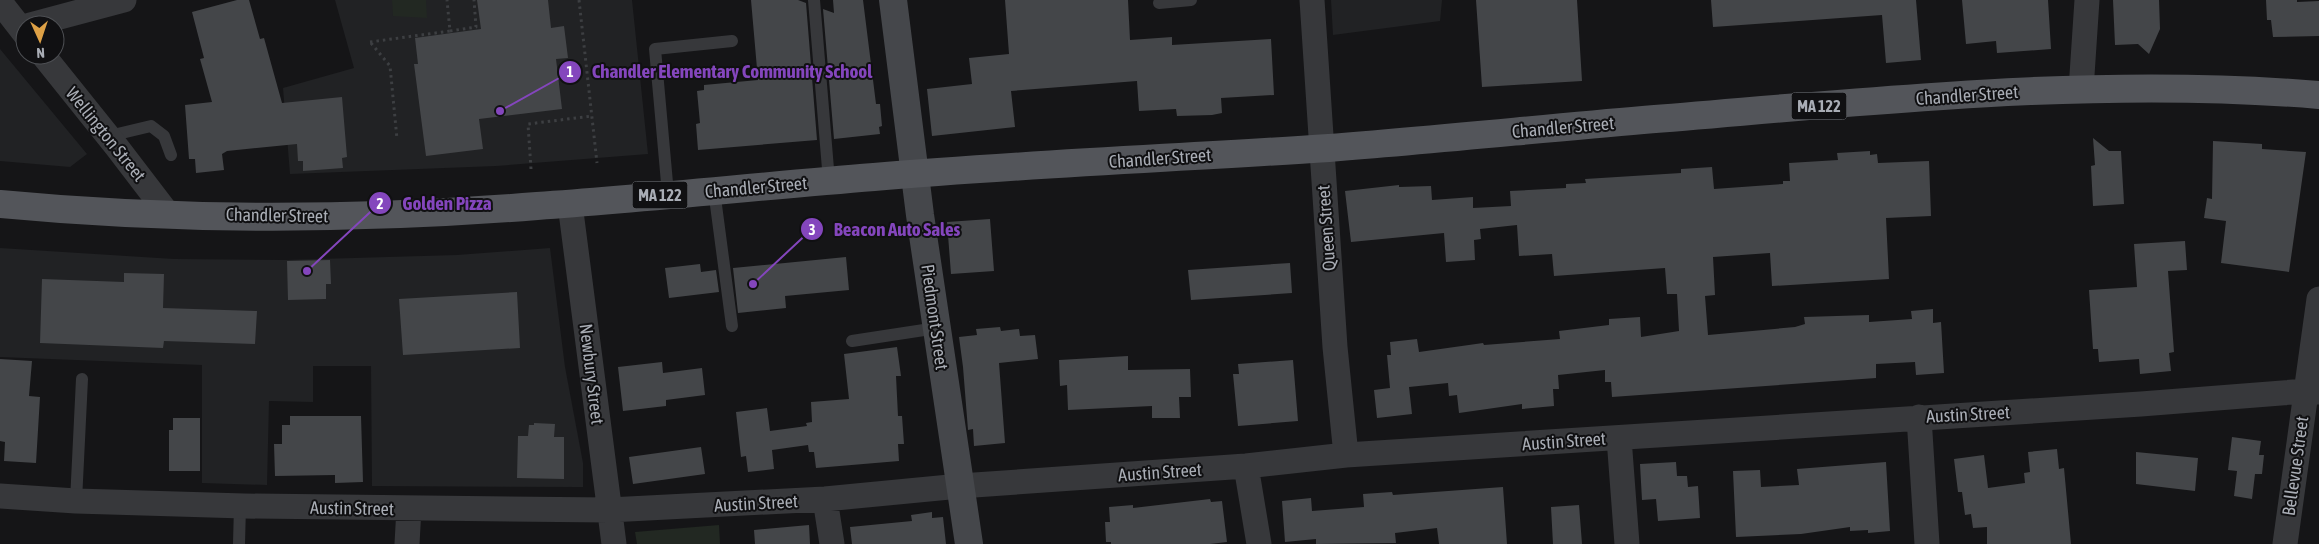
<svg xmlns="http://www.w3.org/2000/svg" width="2319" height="544" viewBox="0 0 2319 544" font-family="'Asap Condensed',sans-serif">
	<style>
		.built { fill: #212224 }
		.green { fill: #222822 }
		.building { fill: #444649 }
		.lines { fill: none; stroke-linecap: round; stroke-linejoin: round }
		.path { stroke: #3d3f42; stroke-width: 3; stroke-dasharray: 2.5 4; stroke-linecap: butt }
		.lane { stroke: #37383b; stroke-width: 12 }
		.street { stroke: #37383b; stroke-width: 25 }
		.secondary { stroke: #45474b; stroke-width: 28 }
		.primary { stroke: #53555a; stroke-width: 28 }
		.labels { text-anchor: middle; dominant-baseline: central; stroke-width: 4; stroke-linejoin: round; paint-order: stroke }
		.shield { fill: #101012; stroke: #7b7e84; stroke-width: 1 }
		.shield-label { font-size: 16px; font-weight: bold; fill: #a9adb5 }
		.street-label { font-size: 18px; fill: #a9adb5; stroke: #101012 }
		.leader { fill: none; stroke: #8446bd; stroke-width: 2 }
		.callout-dot { fill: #8446bd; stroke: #101012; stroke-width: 2 }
		.mark-label { font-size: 15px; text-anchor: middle; font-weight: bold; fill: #fff }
		.callout-label { font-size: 19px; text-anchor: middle; font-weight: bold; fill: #8446bd; stroke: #101012; stroke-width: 4; stroke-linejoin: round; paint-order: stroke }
	</style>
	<rect width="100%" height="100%" fill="#151517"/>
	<path class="built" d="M335,0h297l16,154 -152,12 -206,8 -7,-86 71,-20z
		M1331,0h111l-2,21 -107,14z
		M0,49l87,105 -17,13 -70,-6z
		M0,248l174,11 111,1 172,-5 93,-7 15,119 18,96v24l-211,-1 -1,-120h-58v36l-44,-1 -2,84 -65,-2v-118l-202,-8z"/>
	<path class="green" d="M392,0h34l1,18 -34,-2z
		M719,525l1,19h-83l-2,-12z"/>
	<path class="building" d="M237,0h12l11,39 4,-1 18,65 60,-6 5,60 -5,1 1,10 -40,3v-10h-5l-1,-17 -70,7 -5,3 2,16 -28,3 -1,-14h-6l-4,-54 27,-3 -12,-43 4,-1 -12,-46z
		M477,0h71l3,28 13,-2 4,32 -12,1 6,50 -83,10 4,30 -57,7 -12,-92h4l-3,-26 66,-9z
		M751,0h47l8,3 11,137 -119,10 -2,-26 4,-1 -3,-32 7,-1v-5l54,-5z
		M833,0h30l13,104h4l2,22 -3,1 1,7 -46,5 -11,-130 11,4z
		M1005,0h123l2,40 42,-3v8l99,-6 3,56 -53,3 1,15 -10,2 -35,1 -1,-7 -37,2 -2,-30 -126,10 4,36 -83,9 -5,-47 45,-5 -3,-26 40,-4z
		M1476,0h101l5,81 -100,6z
		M1711,0h205l5,60 -35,3 -4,-48 -169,12z
		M1962,0h86l3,49 -54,4 -1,-12 -30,3z
		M2113,0h46l1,29 -11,25 -11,-10 -23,1z
		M2266,0h31v2l22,-1v35l-46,1 -2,-17h-4z
		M2093,138l16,13h12l3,53 -31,2 -2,-40 4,-1z
		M2213,141l49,3v5l44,3 -17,120 -68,-9 5,-42 -22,-3 3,-20 5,1z
		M1870,151v4l7,-1 1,9 51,-2 2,55 -45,2 3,61 -117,7 -2,-33 -57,4 2,38 -10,1 3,39 87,-8 10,-3 -1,-7 65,-2v7l43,-3 -1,-8 22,-2v14l8,-1 3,51 -28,2 -1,-13 -39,2v14l-264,19 -1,-15h-6v-12l-47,5 1,14h-6l1,17 -32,3v-5l-63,9 -2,-18 -8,1 -1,-13 -39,4 3,27 -35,4 -3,-28 16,-2 -3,-33h4l-1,-13 27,-3 2,13 64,-9 1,2 76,-6 -1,-8 50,-6v-6l31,-2 1,20 38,-6 -2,-37h-10l-2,-26 -111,8 -2,-22 -33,2 -2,-31 -37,4 1,10 -7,1 1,20 -29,2 -2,-29 -93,9 -6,-51 54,-6v2l32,-1 1,14 41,-3v11l38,-2 -1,-15 56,-3v-4l20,-1 -1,-4 96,-6v-4l31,-2 2,22 69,-5v-3h7l-1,-18 49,-3 -1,-7z
		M990,219l4,52 -43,3 -4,-52z
		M2185,241l2,29 -19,1 6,81 -5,1 2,18 -31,3 -1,-15 -40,3 -1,-13h-5l-4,-59 48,-3 -3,-43z
		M846,257l3,33 -64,6 1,12 -48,5 -5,-45z
		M330,260l1,24h-5v15l-38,1 -1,-39z
		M1290,263l2,30 -101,7 -3,-30z
		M700,264l1,8 15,-2 3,22 -50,6 -4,-30z
		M124,273l40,1 -1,34 94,3 -2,33 -91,-3 -1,7 -123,-5 2,-64 82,3z
		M517,292l3,56 -117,7 -4,-56z
		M1000,327l1,4 18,-2 1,7 15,-1 3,24 -39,4 6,80 -31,3 -1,-17 -5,1 -5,-63 -4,-30 18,-2 -1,-6z
		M897,347l4,29h-5l2,40h4l2,28h-6l1,17 -83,7 -2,-16h-5l-1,-7 -36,5 2,19 -26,3 -2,-16 -5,1 -5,-45 31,-4 3,23 37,-5 -1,-3 6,-1 -1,-20 38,-3 -5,-45z
		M1128,356v14l62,-1 1,28h-12l1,21h-28v-12l-84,4 -1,-25 -7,1 -1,-26z
		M0,359l32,2 -3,35 11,1 -4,66 -32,-2 1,-19 -5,-1z
		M1293,360l5,61 -60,5 -5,-52h6l-1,-10z
		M662,362l1,11 39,-5 3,27 -39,5v6l-43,5 -5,-44z
		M290,416h71l2,66 -28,1v-8l-60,1 -1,-32h8v-19h8z
		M173,418h27v53h-31v-41h4z
		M534,423l21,1 -1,13h10v42l-47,-1 1,-42h10l1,-11h5z
		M2232,437l29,4 -2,14h5l-2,19h-7l-3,25 -18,-3 3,-25 -9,-1z
		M701,447l4,27 -72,10 -4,-27z
		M2057,449l2,20 5,-1 7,76h-84v-17l-14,1 -2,-14 -6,1 -3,-23h-4l-4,-33 30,-4 4,33 37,-5 -1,-10 6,-1 -2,-20z
		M2136,452l62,6 -3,33 -59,-7z
		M1676,462l1,14h10l1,11 10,-1 2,32 -42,3 -2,-22 -14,1 -2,-36z
		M1886,462l4,69 -22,2v-3l-18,1v-4l-49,7 -65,3 -3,-66 27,-1 1,17 38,-2 -2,-16z
		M1503,487l4,57h-68l-2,-16 -42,5 1,10 -80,1v-5l-31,3 -3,-41 29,-3 1,13 52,-4 -1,-13 29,-2 1,3z
		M1210,499l1,3 11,-1 5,41 -17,2h-99v-2h-5l-1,-20h5l-1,-15 24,-2v3z
		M1579,505l3,39h-29l-2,-37z
		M932,512v6l11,-1 3,27h-94l-2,-17 62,-6 -1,-6z
		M809,525l1,19h-55l-1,-14z"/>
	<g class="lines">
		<path class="path" d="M579,0l18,163
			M450,31l26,-4 -2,-27
			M370,42l80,-11 -3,-31
			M371,43l19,23 7,73
			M531,169l-3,-45 64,-8"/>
		<path class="lane" d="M814,0l15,181
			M1159,3l32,-3
			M109,136l42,-10 13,10 7,19
			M714,190l18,136
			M668,194l-13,-145 77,-8
			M852,341l85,-13
			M76,501l6,-122
			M239,544l1,-38"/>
		<path class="street" d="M1312,0l23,347 11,108
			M0,2l25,32
			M30,25l94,-25
			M43,55l73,91 52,68
			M2081,90l6,-90
			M570,204l44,340
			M1919,417l8,127
			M1619,438l8,106
			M1246,466l13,78
			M0,496l76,5 168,5 365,4 216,-11 135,-13 286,-20 100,-11 795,-51 165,-13 13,1
			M825,499l7,45
			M407,544l2,-36
			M2285,544l34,-245"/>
		<path class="secondary" d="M893,0l27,215 49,329"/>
		<path class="primary" d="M0,204c177,17 360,16 537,2 112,-8 225,-20 337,-29 151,-13 303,-19 455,-29 104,-8 209,-19 314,-28 224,-18 451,-44 676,-25"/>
	</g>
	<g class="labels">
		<g class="shield">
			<rect x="1791.5" y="92.5" width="55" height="27" rx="4"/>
			<rect x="632.5" y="181.5" width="55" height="27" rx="4"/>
		</g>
		<g class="shield-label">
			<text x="1819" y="106">MA 122</text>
			<text x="660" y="195">MA 122</text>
		</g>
		<g class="street-label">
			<text transform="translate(1967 95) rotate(-4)">Chandler Street</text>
			<text transform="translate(1563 127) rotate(-5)">Chandler Street</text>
			<text transform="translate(106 134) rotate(51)">Wellington Street</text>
			<text transform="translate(1160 158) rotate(-4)">Chandler Street</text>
			<text transform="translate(756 187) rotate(-5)">Chandler Street</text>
			<text transform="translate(277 215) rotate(1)">Chandler Street</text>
			<text transform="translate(1326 228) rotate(-94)">Queen Street</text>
			<text transform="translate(935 317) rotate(82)">Piedmont Street</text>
			<text transform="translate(592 374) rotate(83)">Newbury Street</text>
			<text transform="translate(1968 414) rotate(-3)">Austin Street</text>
			<text transform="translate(1564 441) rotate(-4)">Austin Street</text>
			<text transform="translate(2295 466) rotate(-82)">Bellevue Street</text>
			<text transform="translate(1160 472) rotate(-4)">Austin Street</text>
			<text transform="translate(756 503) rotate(-3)">Austin Street</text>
			<text transform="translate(352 508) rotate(1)">Austin Street</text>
		</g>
	</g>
	<path class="leader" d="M500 111L570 72M307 271L380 203M753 284L812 229"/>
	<g class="callout-dot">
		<circle cx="500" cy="111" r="5"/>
		<circle cx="307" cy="271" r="5"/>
		<circle cx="753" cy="284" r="5"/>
		<circle cx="570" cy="72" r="12"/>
		<circle cx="380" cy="203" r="12"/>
		<circle cx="812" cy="229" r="12"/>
	</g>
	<g class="mark-label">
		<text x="570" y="77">1</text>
		<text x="380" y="209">2</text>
		<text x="812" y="235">3</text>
	</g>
	<g class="callout-label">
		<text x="732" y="78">Chandler Elementary Community School</text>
		<text x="447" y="210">Golden Pizza</text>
		<text x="897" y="236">Beacon Auto Sales</text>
	</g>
	<g transform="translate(40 40) rotate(177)"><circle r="24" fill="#101012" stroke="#4d4f53"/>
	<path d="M0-4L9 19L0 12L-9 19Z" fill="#dea146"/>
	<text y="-8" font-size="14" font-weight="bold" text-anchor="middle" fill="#a9adb5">N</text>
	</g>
</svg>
